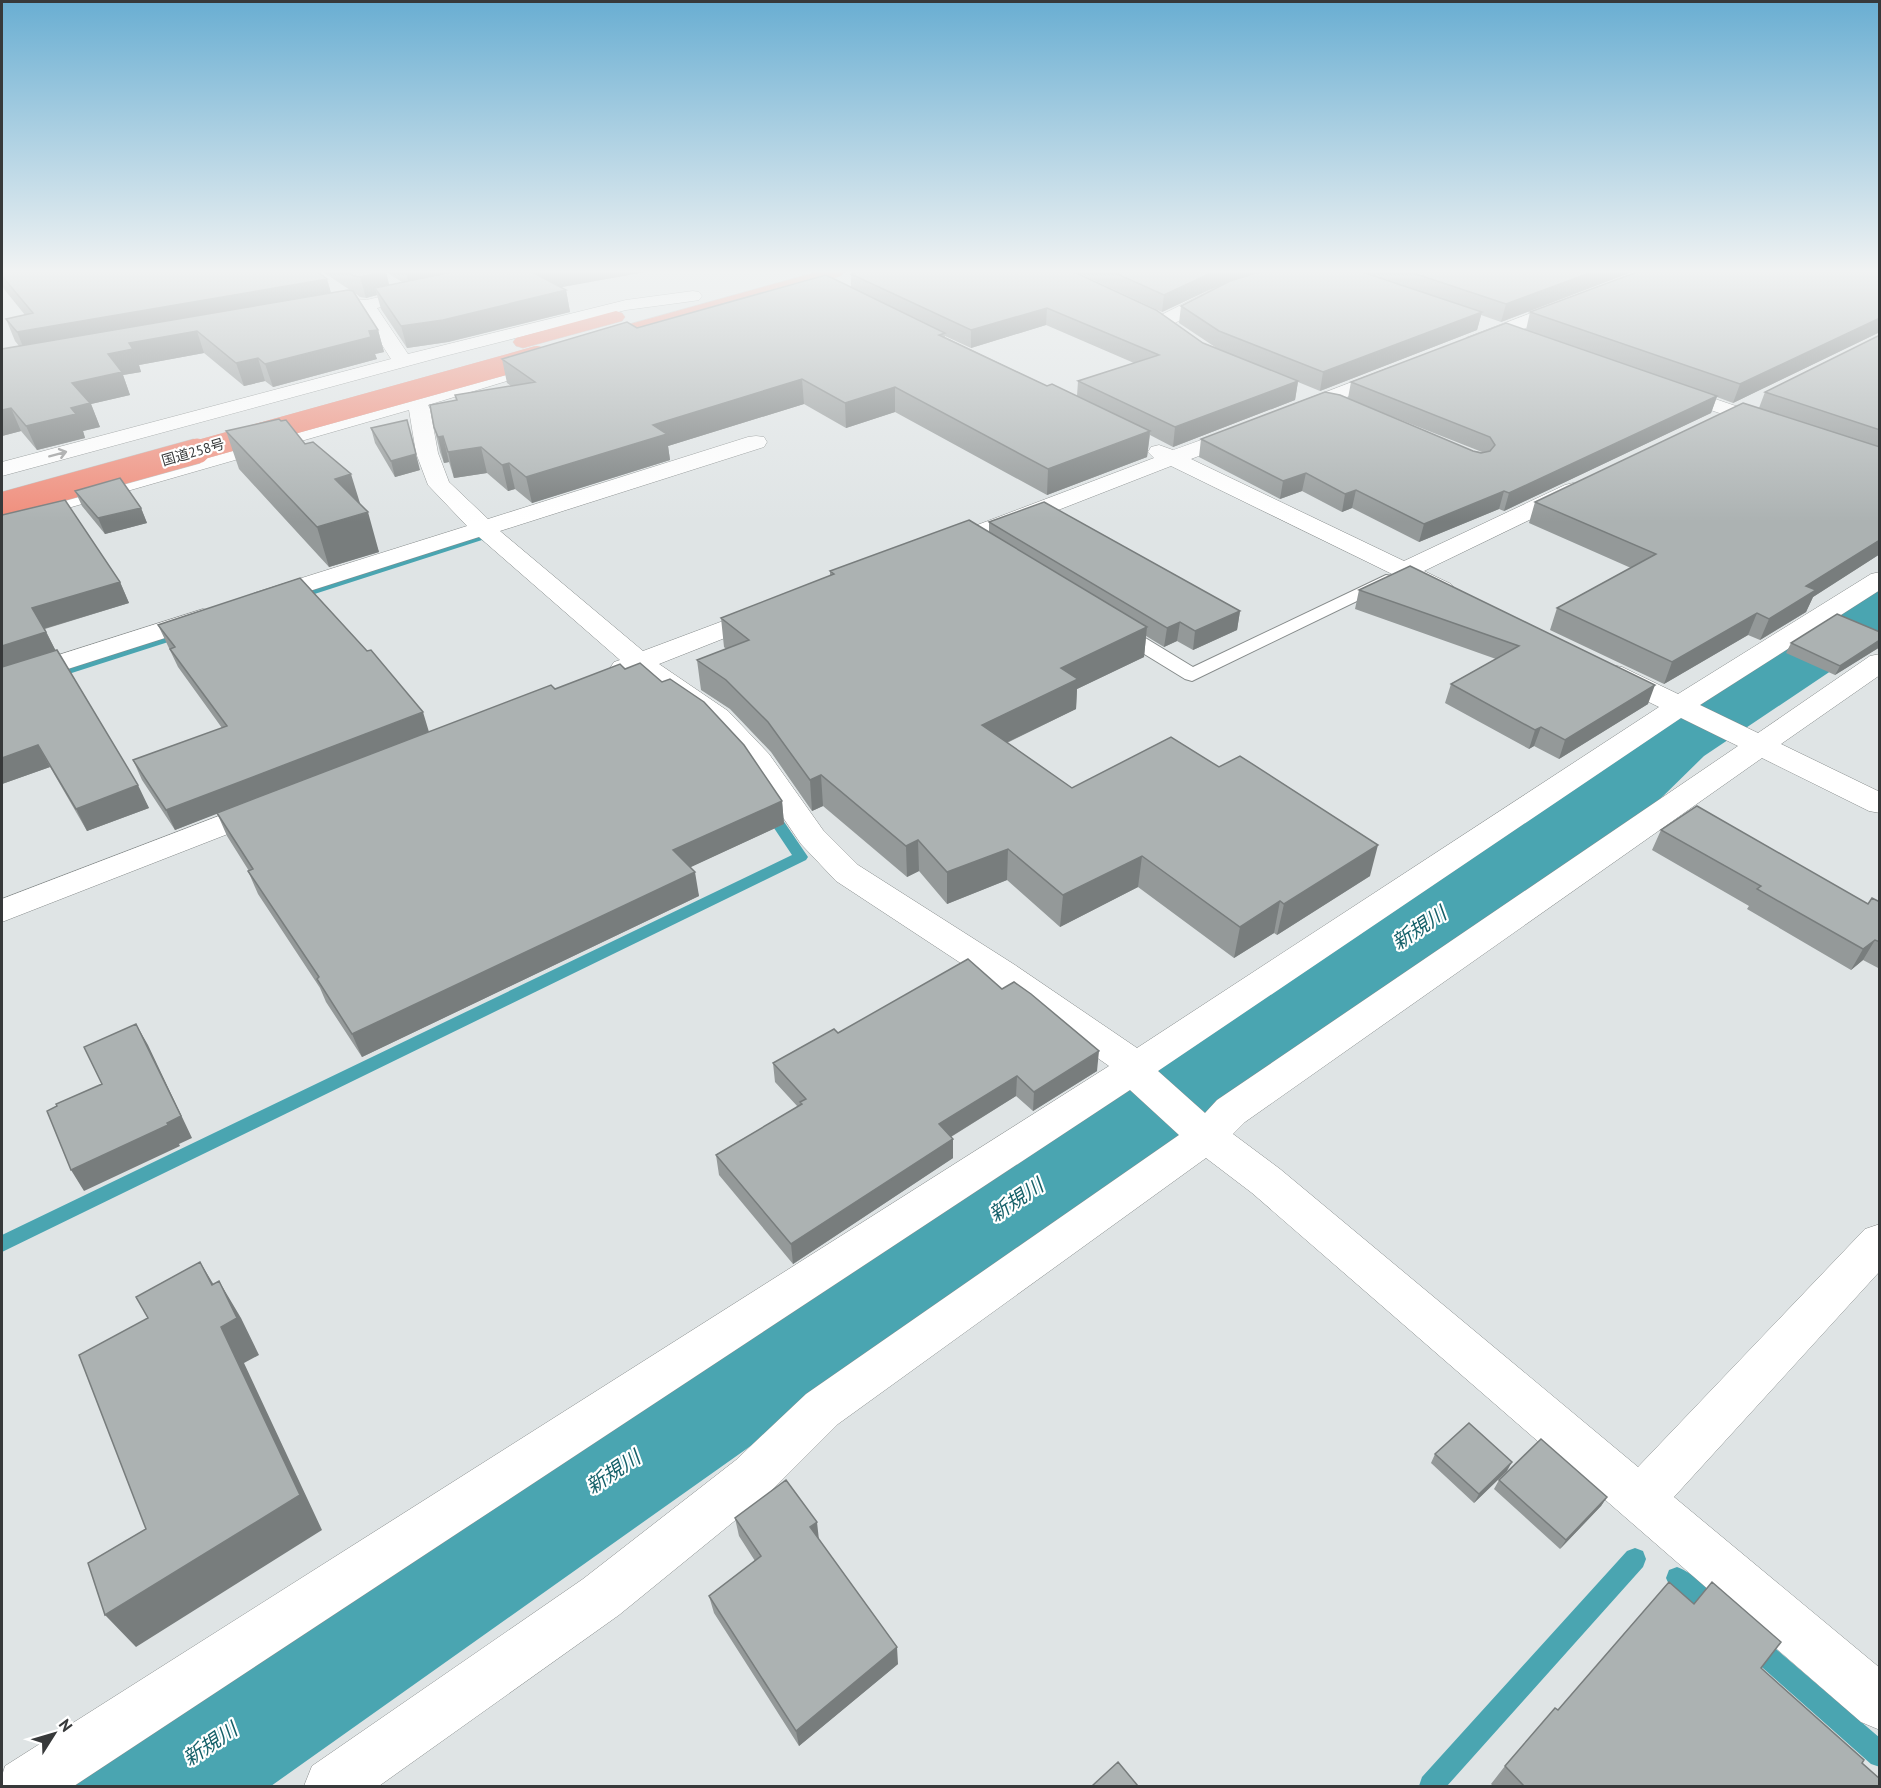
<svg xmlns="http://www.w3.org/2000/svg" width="1881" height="1788" viewBox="0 0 1881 1788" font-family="'PT Sans','Noto Sans JP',sans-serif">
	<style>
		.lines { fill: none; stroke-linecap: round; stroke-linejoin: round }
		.stream { fill: #4aa5b1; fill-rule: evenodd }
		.river { fill: #4aa5b1; fill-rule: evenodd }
		.lane-casing { stroke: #868b8b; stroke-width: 2 }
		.street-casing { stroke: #868b8b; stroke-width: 1 }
		.highway-casing { stroke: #bfc0c0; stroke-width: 1 }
		.lane { fill: #fff; fill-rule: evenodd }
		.street { fill: #fff; fill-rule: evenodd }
		.highway { fill: #f08d7b; fill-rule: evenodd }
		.highway-bridge-far1-casing { stroke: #bfc0c0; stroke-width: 20; stroke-linecap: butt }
		.highway-bridge-casing { stroke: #bfc0c0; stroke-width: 26; stroke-linecap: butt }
		.highway-bridge-far1 { stroke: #f08d7b; stroke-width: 20 }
		.highway-bridge { stroke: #f08d7b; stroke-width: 25 }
		.wall { fill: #949999; fill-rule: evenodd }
		.shaded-wall { fill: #787d7d }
		.building { fill: #acb2b2; stroke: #787d7d; stroke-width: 1.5 }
		.oneway { stroke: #9b9c9c }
		.labels { text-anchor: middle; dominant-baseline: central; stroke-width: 4.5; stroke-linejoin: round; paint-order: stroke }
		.far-street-label { font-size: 14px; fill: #37393a; stroke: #fff }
		.near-water-label { font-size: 20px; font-style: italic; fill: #156069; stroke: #fff }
	</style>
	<rect width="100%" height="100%" fill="#dfe4e5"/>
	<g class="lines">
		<path class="stream" d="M484,533l15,10v4h-8l-9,-7 -183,59h-8l-2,-2 2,-2z
			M183,629l4,1v6l-134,43h-8l-2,-3 2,-3z
			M769,806l5,1 32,47 2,3 -2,3 -804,392v-17l790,-380 -30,-45z
			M1635,1548l8,3 3,8 -3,8 -196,219h-28l3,-9 205,-226z
			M1677,1567c16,6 41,26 48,42l-4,8 -8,4c-16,-7 -41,-27 -47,-43l3,-8z
			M1754,1633l8,4 118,101v29l-9,-3 -125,-111 -4,-8 4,-8z"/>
		<path class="river" d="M1880,587v51l-176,118 -51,50 -1382,980h-197l21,-52 1502,-962 53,-48 206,-131z"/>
		<g class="lane-casing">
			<path id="lane" d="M1386,575l6,1 3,4 -3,4 -200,97 -7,-2 -75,-46 -3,-4 3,-4h14l69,42z"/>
		</g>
		<g class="street-casing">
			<path id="street" d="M1269,272h26l-3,4 -65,20 -58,30h-14l-2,-4 2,-4 60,-30z
				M1638,272h24l-3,4 -179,70h-14l-3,-4 3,-4z
				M424,287l6,1 3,4 -3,4 -53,12 31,46 218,-54 67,-9 6,1 3,4 -3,4 -6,1 -67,9 -185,47 -439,119v-14l389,-103 -31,-49 -42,5 -6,-1 -3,-4 3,-4 42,-7 12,1z
				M546,357l7,2 3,4 -3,4 -125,38 2,4 8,44 11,29 39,37 260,-82 8,-1 8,1 3,5 -3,5 -264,84 143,120 112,-42 9,-3 9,3 4,5 -4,5 -114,45 69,47 41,43 54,76 35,35 157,100 122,83 522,-341 -57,-28 -4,-6 4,-6 10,-2 10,2 56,27 193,-120 9,-2v18l-180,115 58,28 112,-77 10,-2v21l-99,69 99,48v21l-11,-2 -107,-53 -517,364 -12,12 47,35 358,298 227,-238 15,-5v47l-206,226 206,171v62l-19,-8 -609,-529 -46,-35 -368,266 -68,68 -151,123 -240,171h-75l8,-20 271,-187 153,-119 70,-66 373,-259 -49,-45 -1056,696h-72v-10l3,-10 1104,-700 -118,-83 -155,-102 -35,-37 -53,-78 -40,-43 -72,-50 -12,3 -10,-2 -4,-6 4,-6 6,-2 -141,-123 -207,66 -9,3 -9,-3 -4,-5 4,-5 213,-67 -39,-41 -12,-32 -7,-43 -407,117v-14zM1681,718l57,28 -521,354 -12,13 -47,-42z
				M1391,367l7,2 3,4 -3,4 -97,38 -7,2 -7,-2 -3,-4 3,-4z
				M1671,384l109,37 4,4 -4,4 -7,2 -7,-2 -102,-35 -3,-4 3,-4z
				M1243,425l8,1 3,5 -3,5 -60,23 213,102 161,-76 8,-2 8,2 3,5 -3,5 -157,76 27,13 4,5 -4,5 -9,3 -9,-3 -262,-128 -218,85 -9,2 -9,-2 -3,-5 3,-5 219,-83 -6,-6 3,-5 8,-2 14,5z
				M203,609l9,2 4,6 -4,6 -210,67v-17z
				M263,799l11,3 4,7 -4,7 -272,106v-23z"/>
		</g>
		<g class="highway-casing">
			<path id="highway" d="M817,272h27l-3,4 -240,68h-14l-2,-4 2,-4z
				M616,311l6,2 3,4 -3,4 -99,27 -7,-2 -3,-4 3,-4z"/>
		</g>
		<use href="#lane" class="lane"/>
		<use href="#street" class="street"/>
		<use href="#highway" class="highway"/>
		<g class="highway-bridge-far1-casing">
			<path id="highway-bridge-far1" d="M192,452l345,-96"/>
		</g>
		<g class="highway-bridge-casing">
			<path id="highway-bridge" d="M2,505l195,-54"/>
		</g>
		<use href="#highway-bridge-far1" class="highway-bridge-far1"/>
		<use href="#highway-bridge" class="highway-bridge"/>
	</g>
	<path class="wall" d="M2,272l325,7 4,14 19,-3 -27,-18h63l3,13 13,-3 -16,-10h259l-84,15 5,3 4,22 -122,30 -41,6 -26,-39 -4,-14 -11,3 -6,-1 -5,-4 23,37 6,22 -9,2 2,5 -104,28 -8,-6 -21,5 -40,-33 -65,12 2,7 -18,3 7,20 -39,9 9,23 -17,4 2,7 -48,12 -16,-19 -19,5 17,-90 -4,-5 -9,-22 19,-4 -21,-26 -2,-5z
		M1074,272l129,71 12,4 -36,-24 2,-17 42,-22 -14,6 -47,22 -86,-40h556l-131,50 -20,-7 -4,15 -157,61 -22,-9 -3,18 -122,47 -23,-12 -3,22 -100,38 -152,-83 -49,16 -42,-24 -136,42 2,14 -138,43 -17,-14 -7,2 -21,-18 -33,5 -5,-16 -5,1 -4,-11 -6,-25 22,-27 -1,-5 56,-9 -4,-3 -5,-24 135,-31 214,-40v-14zM1046,325l88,38 -56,18 -1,15 -30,-10 -102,-49v-1l26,12z
		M1880,272v60l-147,71 -16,-6 -6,16 -207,98 -5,-2 -80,33 -67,-34 -10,4 -40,-21 -22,8 -81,-42 2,-18 147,-41 3,-16 175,-52 4,-18zM1378,411l104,41 -9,-1z
		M1880,335v219l-67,43 -7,15 -46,28 -12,-5 -84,49 -114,-54 7,-22 74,-40 -102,-45 6,-21 224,-94 6,-16z
		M371,428l49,42 -25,7 -20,-34z
		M226,431l79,13 55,60 19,48 -50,15 -90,-98z
		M75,491l66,17 6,15 -42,11 -23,-28z
		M2,515l118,67 9,21 -84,26 10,21 94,158 -62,23 -37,-64 -48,17z
		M989,522l251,89 -3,19 -44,20 -16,-9 -13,6 -18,-11 -2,21 -67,32 -1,20 -69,34 65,45 298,88 -93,59 -3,-2 -40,25 -96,-71 -78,40 -53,-47 -60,24 -28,-33 -12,6 -84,-71 -11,5 -41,-59 -41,-43 -29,-19 -4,-30 29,-11 -2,-2 -3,-29 109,-42v-5l159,-38z
		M1410,566l238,138 -89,55 -25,-13 -5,3 -84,-46 6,-19 45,-25 -141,-50 4,-19z
		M158,625l271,107 126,-43 227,112 2,23 -94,43 9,29 -337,161 -36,-55 -6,-14 -62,-94 -10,-23h1l-22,-35 -10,-23 -42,17 -33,-50 -9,-20 89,-32 -44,-61z
		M1880,632v15l-45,28 -49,-22 5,-10z
		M1661,830l207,74 12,-2v67l-17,-9 -12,10 -104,-61 2,-3 -97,-56z
		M838,1033l259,38 -64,40 -17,-15 -65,41 2,2v19l-160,106 -74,-89 -3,-20 82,-48 -23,-25 -2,-19z
		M1435,1454l72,17 -33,32 -43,-40z
		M1499,1480l108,17 -6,9 -41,43 -66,-60z
		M735,1518l84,22 79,124 -99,82 -85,-133 -5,-17 46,-35 -16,-25z
		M1761,1668l101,95 18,23h-387l-2,-2 14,-18 53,-56z"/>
	<path class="shaded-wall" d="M383,272h3l5,20 -16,-4 2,7 -11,3 -6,-21z
		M406,272h78l-74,16z
		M531,272h114l-110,20z
		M1213,272h58l-29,6 -33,12 -47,22 2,-17z
		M1592,272h40l-131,50 5,-18z
		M327,279l6,21 -307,54 -9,-22z
		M566,290l4,22 -122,30 -41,6 -6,-22z
		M1047,308l-1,17 -75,23v-18z
		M1482,312l-5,18 -157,61 3,-19z
		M1880,318v14l-147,71 7,-19z
		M378,330l6,22 -9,2 2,5 -104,28 -8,-23 104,-33z
		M197,331l7,22 -65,12 2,7 -18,3 7,20 -39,9 9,23 -17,4 2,7 -48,12 -11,-24 46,-43 36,-29 21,-11z
		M258,358l7,23 -21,5 -8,-23z
		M802,379l2,25 -136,42 2,14 -138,43 -6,-26 127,-52z
		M1298,381l-3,19 -122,47 2,-20z
		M895,387v25l-49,16 -1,-25z
		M1717,396l-6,17 -207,98 5,-18z
		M11,408l10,23 -19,5v-26z
		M1150,431l-3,26 -100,38 1,-26z
		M443,436l6,26 -5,1 -6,-26z
		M481,447l6,26 -33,5 -6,-26z
		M416,454l4,16 -25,7 -4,-16z
		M509,463l6,26 -7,2 -6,-26z
		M1306,473l-4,18 -22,8 3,-18z
		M351,474l12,39 -28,-34z
		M1356,490l-4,18 -10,4 3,-18z
		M1504,491l-5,18 -80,33 5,-18z
		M141,508l6,15 -42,11 -7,-16z
		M368,512l11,40 -50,15 -12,-40z
		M1880,540v14l-67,43 -7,15 -46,28 9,-21 37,-33z
		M120,582l9,21 -86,26 -11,-21z
		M1240,611l-3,19 -44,20 2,-19z
		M1757,613l-9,22 -84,49 8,-22z
		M1180,622l-3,19 -13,6 3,-19z
		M1147,627l-3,30 -67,32 -1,20 -95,46 1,-30 79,-57z
		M46,632l11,21 -55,18v-25z
		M1880,640v7l-45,28 5,-9z
		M1655,685l-7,19 -89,55 6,-19z
		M423,712l6,20 -254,98 -9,-20z
		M1541,727l-7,19 -5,3 6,-19z
		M38,745l12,22 -48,17v-26z
		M821,775l2,31 -11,5 -2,-31z
		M138,785l11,23 -62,23 -11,-22z
		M782,801l2,23 -108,50 -3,-24z
		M918,840l1,31 -12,6 -1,-31z
		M1378,845l-8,31 -93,59 7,-31z
		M1008,849l-1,31 -60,24v-32z
		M1142,856l-4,31 -78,40 3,-32z
		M695,872l4,24 -337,161 -10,-23z
		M1280,901l-6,32 -40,25 6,-31z
		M1875,940l-12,20 -12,10 12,-21z
		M136,1024l12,21 44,93 -13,6 1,2 -96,45 -13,-21z
		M1099,1051l-2,20 -64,40 1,-19z
		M1017,1076l-1,20 -77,48v-20z
		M953,1139v19l-160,106 -2,-20z
		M200,1262l23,38 -4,-19 22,37 18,37 -15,8 78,167 -186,117 -31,-32 195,-120 -79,-168 -9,-42z
		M1512,1462l-5,9 -33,32 5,-9z
		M1607,1497l-6,9 -41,43 6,-9z
		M817,1522l2,18 -9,-13z
		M897,1647l1,17 -99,82 -3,-15z"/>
	<path class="building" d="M2,272h316l9,7 -310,53 -11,-13 27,-6 -31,-37z
		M348,272h35l-23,5 -6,-1z
		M452,272h80l34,18 -123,30 -42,6 -26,-38z
		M857,272h217l82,38 47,33 95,38 -123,46 -97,-46 81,-26 -112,-47 -76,22 -120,-56z
		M1113,272h100l-49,23z
		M1260,272h102l120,40 -159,60 -104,-41 -38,-25 49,-25z
		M1410,272h182l-86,32z
		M1637,272h243v46l-140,66 -210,-72z
		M826,275l119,58 -6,2 108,51 5,-2 98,47 -102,38 -153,-82 -50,16 -43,-24 -149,46 14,9 -141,43 -17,-14 -7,2 -21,-18 -33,5 -5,-16 -5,1 -4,-10 -4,-22 27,-5 -2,-5 80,-13 -33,-23 125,-37 10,6z
		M348,290l5,1 25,39 -9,1 2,6 -106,27 -7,-6 -22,5 -39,-32 -68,12 4,6 -25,5 14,18 -50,11 18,20 -19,5 5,6 -50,12 -15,-18 -9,2v-61z
		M1506,323l211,73 -208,97 -5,-2 -80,33 -68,-34 -11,4 -39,-21 -23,8 -82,-42 124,-47 15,3 133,56 8,2 9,-2 5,-6 -5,-8 -139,-55z
		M1880,335v95l-115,-38z
		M1743,403l137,44v93l-74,46 10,4 -47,29 -12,-6 -85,49 -115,-54 99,-54 -121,-52z
		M279,419l2,2 5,-1 19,24 8,-2 38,32 -16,5 33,33 -51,15 -91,-96z
		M407,420l9,34 -25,7 -20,-33z
		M120,478l21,30 -43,10 -23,-27z
		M65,500l55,82 -88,26 14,24 -44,14v-131z
		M1044,502l196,109 -45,20 -15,-9 -13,6 -178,-106z
		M969,520l178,107 -86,41 17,11 -96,46 90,63 99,-51 48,30 21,-11 138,89 -94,59 -4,-3 -40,26 -98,-71 -79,39 -55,-46 -61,23 -29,-32 -12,6 -85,-71 -11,5 -42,-58 -42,-42 -29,-20 52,-20 -28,-22 113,-44 -4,-3z
		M1410,566l245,119 -90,55 -24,-13 -6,3 -84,-46 68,-38 -160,-56z
		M300,578l67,73 4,-1 52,62 -257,98 -33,-50 94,-34 -57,-77 5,-2 -17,-22z
		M1837,614l43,18v8l-40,26 -49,-23z
		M57,650l81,135 -62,24 -38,-64 -36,13v-91z
		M640,663l22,19 8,-3 34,23 40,43 38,56 -109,49 22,22 -343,162 -35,-55 2,-2 -71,-106 5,-2 -36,-56 334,-128 4,4 65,-25 5,5z
		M1697,806l171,98 4,-6 8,4v40l-5,-2 -12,9 -106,-60 4,-3 -100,-56z
		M968,959l34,30 12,-7 17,12 68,57 -65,41 -17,-16 -78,48 14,15 -162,105 -75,-89 86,-51 -2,-2 6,-3 -33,-36 61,-34 4,4z
		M136,1024l45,92 -14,7 1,2 -97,45 -24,-59 10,-5 -1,-2 46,-20 -18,-37z
		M200,1262l12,23 7,-4 18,37 -16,9 79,168 -195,120 -17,-52 58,-34 -67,-174 69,-37 -12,-21z
		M1469,1423l43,39 -33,32 -44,-40z
		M1541,1439l66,58 -41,43 -67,-60z
		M786,1480l31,42 -7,5 87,120 -101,84 -87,-135 52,-40 -26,-38z
		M1669,1582l25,22 18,-22 69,60 -20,26 103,92 -2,3 18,16v7h-356l-19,-20 50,-58 3,2z
		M1118,1762l20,24h-46z"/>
	<defs><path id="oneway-shaft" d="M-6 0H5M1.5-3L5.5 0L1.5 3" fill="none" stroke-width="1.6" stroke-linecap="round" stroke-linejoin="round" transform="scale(1.5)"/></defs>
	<use class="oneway" href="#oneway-shaft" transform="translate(58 454) rotate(-15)"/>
	<linearGradient id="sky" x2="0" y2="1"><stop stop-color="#69aed2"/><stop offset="0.52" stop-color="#f1f3f3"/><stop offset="1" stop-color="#f1f3f3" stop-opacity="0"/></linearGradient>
	<rect width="1881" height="522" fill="url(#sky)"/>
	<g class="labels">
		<g class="far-street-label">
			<text transform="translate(193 452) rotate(-16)">国道258号</text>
		</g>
		<g class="near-water-label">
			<text transform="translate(1419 928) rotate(-34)">新規川</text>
			<text transform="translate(1016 1200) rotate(-34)">新規川</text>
			<text transform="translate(613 1472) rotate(-34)">新規川</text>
			<text transform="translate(210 1744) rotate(-34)">新規川</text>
		</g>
	</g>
	<rect width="1881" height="1788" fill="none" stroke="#37393a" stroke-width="6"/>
	<g transform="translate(54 1734) rotate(53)" stroke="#ffffff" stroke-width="4.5" paint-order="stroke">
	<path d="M0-4.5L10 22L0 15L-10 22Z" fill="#37393a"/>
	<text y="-9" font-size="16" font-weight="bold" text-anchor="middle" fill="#37393a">N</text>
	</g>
</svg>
